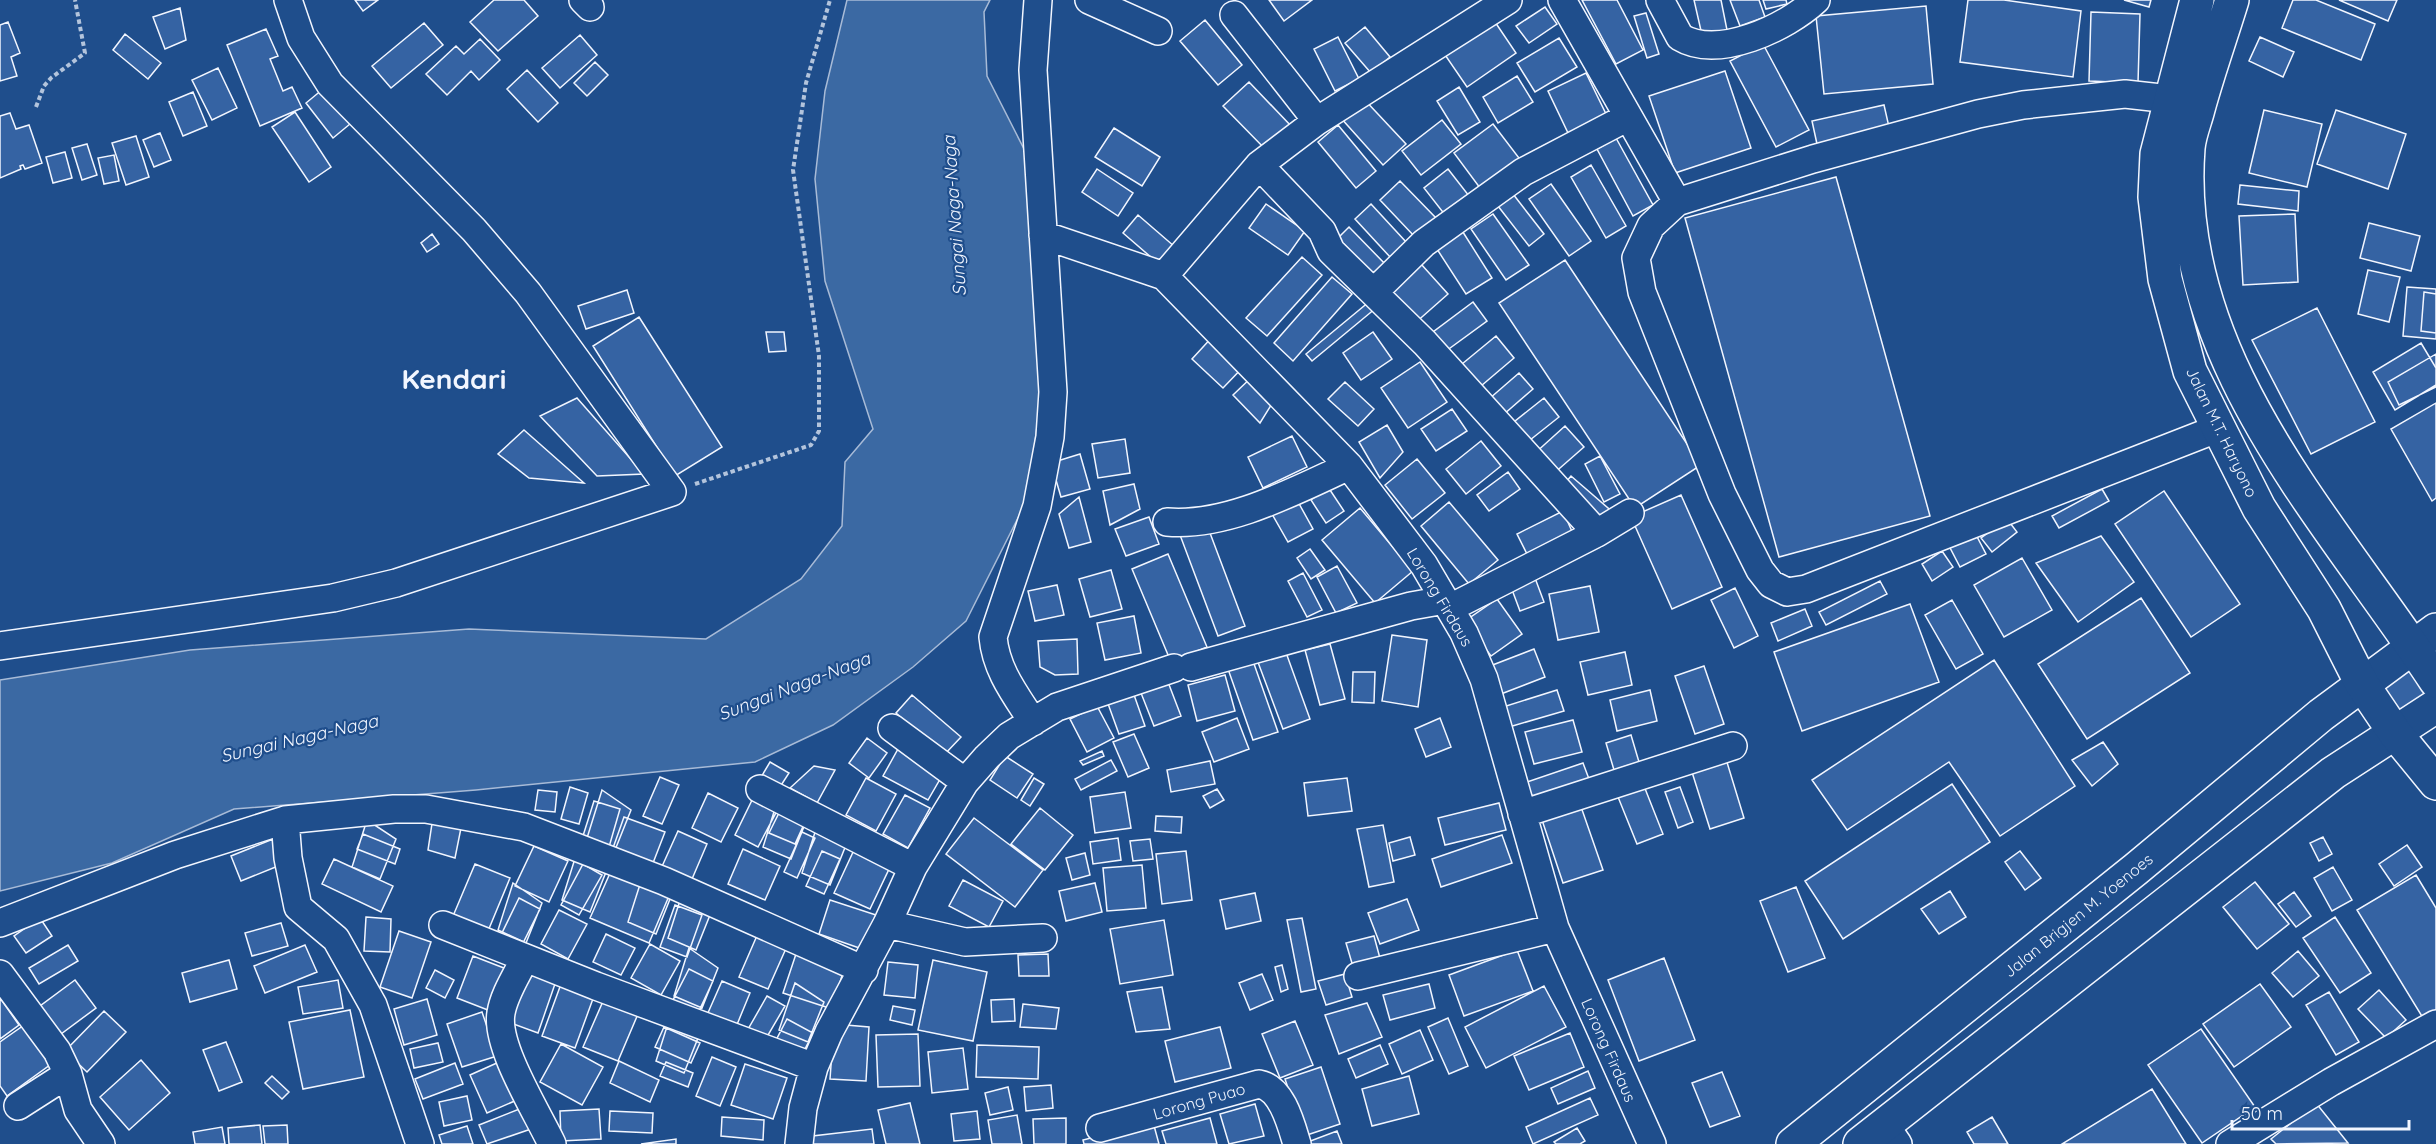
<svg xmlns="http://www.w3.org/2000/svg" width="2436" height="1144" viewBox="0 0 2436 1144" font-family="Quicksand,sans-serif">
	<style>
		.water { fill: #3b69a3; stroke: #a8bbd7; stroke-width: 1.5 }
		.building { fill: #3563a3; stroke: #f2f6ff; stroke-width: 1.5 }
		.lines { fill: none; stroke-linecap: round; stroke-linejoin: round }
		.minor-casing { stroke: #f2f6ff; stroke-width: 30 }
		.major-casing { stroke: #f2f6ff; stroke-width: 36 }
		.highway-casing { stroke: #f2f6ff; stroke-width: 36 }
		.path { stroke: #b3c4dc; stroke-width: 4; stroke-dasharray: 4.5 3; stroke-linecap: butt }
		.minor { stroke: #1f4e8c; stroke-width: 27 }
		.major { stroke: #1f4e8c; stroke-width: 33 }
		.highway { stroke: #1f4e8c; stroke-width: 33 }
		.labels { text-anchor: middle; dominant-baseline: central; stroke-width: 4.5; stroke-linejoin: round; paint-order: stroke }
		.street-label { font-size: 16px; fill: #f2f6ff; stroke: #1f4e8c }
		.water-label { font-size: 18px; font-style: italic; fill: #f2f6ff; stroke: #1f4e8c }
		.town-label { font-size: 28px; font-weight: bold; fill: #f2f6ff; stroke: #1f4e8c }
	</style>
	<rect width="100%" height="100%" fill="#1f4e8c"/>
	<path class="water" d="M847,0h143l-6,12 3,64 38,75 16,243 -13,104 -62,123 -53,46 -80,58 -78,37 -279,28 -242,19 -122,54 -112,28v-211l190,-30 279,-21 237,10 95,-60 41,-53 3,-64 28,-33 -48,-148 -10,-102 10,-88z"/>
	<path class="building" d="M355,0h23l-15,11z
		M494,0h30l14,16 -40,35 -28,-29z
		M1269,0h43l-28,21z
		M1582,0h35l26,50 -27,14z
		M1694,0h27l6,30 -25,5z
		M1730,0h29l6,17 -25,9z
		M1763,0h23l1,4 -21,5z
		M1968,0h36l77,11 -8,66 -113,-15z
		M2124,0h27l-2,7z
		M2293,0h23l59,24 -14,36 -79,-32z
		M2339,0h58l-9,21z
		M1926,6l7,78 -109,10 -8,-78z
		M1545,7l12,17 -28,19 -13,-17z
		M180,8l6,32 -21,9 -12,-32z
		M2091,12l49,2 -2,69 -49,-2z
		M1646,13l13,41 -12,4 -13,-42z
		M1491,16l25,37 -49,34 -26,-38z
		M1205,20l37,45 -24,20 -38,-44z
		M8,22l12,31 -9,4 6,19 -17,5v-56z
		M424,23l19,22 -52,43 -19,-22z
		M1365,27l25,30 -19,16 -26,-30z
		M266,29l12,27 -8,3 13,32 9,-4 10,21 -42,18 -33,-81z
		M125,34l36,29 -13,16 -35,-29z
		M580,35l17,20 -37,33 -18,-20z
		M1338,37l21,42 -24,12 -21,-42z
		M2260,37l34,15 -11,25 -34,-16z
		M1559,38l18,29 -42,25 -18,-29z
		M480,39l20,21 -21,20 -8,-9 -24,24 -21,-21 30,-28 8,8z
		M1763,44l46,86 -33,17 -46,-86z
		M595,62l13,13 -21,21 -13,-13z
		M218,68l19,40 -25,12 -20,-40z
		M527,70l31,33 -20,19 -31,-33z
		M1725,71l26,77 -76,25 -26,-77z
		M1586,73l21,43 -38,19 -21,-44z
		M1517,76l16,26 -35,21 -15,-26z
		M1249,82l44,46 -25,24 -45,-46z
		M1459,87l21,35 -22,13 -21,-34z
		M323,89l27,35 -17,14 -27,-35z
		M193,92l14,34 -24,10 -14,-34z
		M1362,97l44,47 -23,21 -43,-48z
		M1884,105l5,22 -72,17 -5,-23z
		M2264,110l58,14 -15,63 -58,-14z
		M2336,110l70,24 -18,55 -71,-25z
		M295,112l36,55 -22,15 -37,-55z
		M10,113l6,16 13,-4 13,38 -17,6 -2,-4 -3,1 1,3 -21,9v-62z
		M1442,120l19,24 -40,31 -19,-24z
		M1493,124l26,34 -39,30 -26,-35z
		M1338,125l38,46 -20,17 -38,-46z
		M1114,128l46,29 -18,29 -47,-29z
		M160,133l11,27 -17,7 -11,-27z
		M136,136l13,41 -23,8 -14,-42z
		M1616,138l37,67 -20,11 -36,-67z
		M87,144l10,31 -15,5 -10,-32z
		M65,152l7,26 -19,5 -7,-26z
		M114,155l5,26 -15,3 -6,-26z
		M1591,165l35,61 -20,12 -35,-61z
		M1097,169l36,24 -15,23 -36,-24z
		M1448,169l25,32 -24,19 -25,-32z
		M1836,177l94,339 -151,41 -94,-339z
		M1400,181l36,37 -21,19 -35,-37z
		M1551,184l40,57 -22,15 -40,-57z
		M2240,185l59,6 -1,20 -60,-7z
		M1513,194l31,40 -15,12 -31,-40z
		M1266,204l39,27 -17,24 -39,-27z
		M1371,204l36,39 -16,15 -36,-39z
		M1493,214l36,51 -23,15 -35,-51z
		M2295,214l3,68 -55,3 -4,-69z
		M1138,215l44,38 -15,18 -44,-38z
		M2369,223l51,13 -9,35 -51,-13z
		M1349,227l39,40 -12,11 -38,-40z
		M1461,229l31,49 -26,16 -31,-48z
		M432,234l7,10 -12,8 -6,-9z
		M1302,257l20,18 -55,61 -21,-18z
		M1565,260l136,205 -66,43 -136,-205z
		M1421,264l27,30 -34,30 -27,-31z
		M2368,270l32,7 -11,45 -31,-8z
		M1332,277l20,17 -59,67 -19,-18z
		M2407,287l29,2v50l-33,-3z
		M627,290l7,23 -48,16 -8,-23z
		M2424,292l12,2v39l-15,-2z
		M1370,301l6,7 -64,53 -6,-7z
		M1473,302l14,19 -41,30 -13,-19z
		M2317,308l58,114 -64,32 -59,-114z
		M639,317l83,130 -47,29 -82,-130z
		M766,332h18l2,19 -17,1z
		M1373,332l19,27 -31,21 -18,-27z
		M1214,335l32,29 -23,24 -31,-29z
		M1496,336l18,22 -33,28 -19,-22z
		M2421,343l15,25v17l-41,25 -22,-38z
		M2436,354v33l-37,18 -11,-23z
		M1420,362l27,40 -39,26 -27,-40z
		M1257,372l21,22 -18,29 -27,-28z
		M1519,373l14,16 -30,26 -14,-16z
		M1345,382l29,27 -16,17 -30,-27z
		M577,398l67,76 -47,2 -57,-60z
		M1544,398l15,19 -34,27 -15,-19z
		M2436,403v95l-4,3 -41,-72z
		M1452,409l15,22 -31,20 -15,-22z
		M1387,425l16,27 -23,26 -21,-36z
		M1565,426l19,21 -32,28 -18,-21z
		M524,430l60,53 -55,-5 -31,-24z
		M1292,436l15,31 -44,21 -15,-31z
		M1125,439l5,34 -32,5 -6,-34z
		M1481,441l20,25 -35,28 -20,-25z
		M1080,454l10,35 -29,8 -10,-34z
		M1600,456l20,38 -16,8 -19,-38z
		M1417,459l28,34 -33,26 -27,-34z
		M1508,472l12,17 -31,22 -12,-16z
		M1571,476l44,38 -10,12 -44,-38z
		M1134,484l6,25 -30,16 -7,-34z
		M1328,487l16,24 -18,12 -15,-23z
		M2102,489l7,12 -50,27 -7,-12z
		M2164,491l76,113 -49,33 -76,-113z
		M1681,495l41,92 -50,22 -41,-92z
		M1079,497l12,45 -22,6 -10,-34z
		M1297,500l16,29 -25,13 -16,-28z
		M1449,502l49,58 -29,24 -48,-58z
		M1360,508l53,63 -38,32 -53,-63z
		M1563,511l11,25 -45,22 -12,-24z
		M1149,517l10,27 -33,12 -11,-27z
		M2007,519l10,13 -25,20 -11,-14z
		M1207,525l38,101 -27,10 -38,-101z
		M1973,529l13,25 -26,13 -13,-25z
		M2101,536l33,46 -56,40 -42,-59z
		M1310,549l15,21 -14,9 -14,-21z
		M1942,551l11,16 -21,14 -10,-17z
		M1168,554l39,93 -36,15 -39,-93z
		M2022,558l30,52 -48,27 -30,-52z
		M1337,566l20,37 -21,10 -19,-36z
		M1111,570l11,39 -32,8 -11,-38z
		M1303,573l19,37 -15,7 -19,-36z
		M1535,578l9,24 -24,9 -9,-24z
		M1880,581l7,13 -61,31 -7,-13z
		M1057,585l7,30 -29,6 -7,-30z
		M1590,586l9,46 -41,8 -9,-46z
		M1735,588l23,48 -24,12 -23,-48z
		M2141,598l49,75 -103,66 -49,-75z
		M1497,599l25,35 -31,22 -26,-35z
		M1952,600l31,54 -27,15 -31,-54z
		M1910,604l29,78 -137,49 -28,-79z
		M1805,609l7,17 -34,15 -7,-18z
		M1134,616l7,37 -36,7 -8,-37z
		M1392,635l35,5 -9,67 -36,-6z
		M1077,639l1,35 -23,1 -15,-8 -2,-26z
		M1330,644l15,55 -25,6 -15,-55z
		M1284,647l26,72 -27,10 -27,-72z
		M1534,649l11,28 -44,17 -11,-28z
		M1625,652l7,33 -44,10 -8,-33z
		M1994,660l81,126 -75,50 -51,-74 -102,68 -35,-50z
		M1253,661l25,71 -25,8 -25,-71z
		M1704,666l20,58 -29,10 -20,-58z
		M2419,666l11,36 -35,13 -9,-5 -3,-38z
		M1353,672h22l-1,31 -22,-1z
		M1225,675l10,36 -38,10 -9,-36z
		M1168,682l13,34 -27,10 -13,-33z
		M1557,690l7,21 -55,16 -6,-20z
		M1650,690l7,31 -40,10 -7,-31z
		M1133,692l12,34 -26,8 -12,-33z
		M912,695l49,42 -17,18 -48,-42z
		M1097,706l17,32 -27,14 -17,-33z
		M1237,718l12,31 -35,13 -12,-30z
		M1440,718l11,29 -25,10 -11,-28z
		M1573,720l9,32 -48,12 -9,-32z
		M1134,734l15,34 -21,9 -15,-35z
		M1631,735l8,27 -25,8 -8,-27z
		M867,738l20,15 -18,25 -20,-15z
		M2103,742l15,22 -26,22 -20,-26z
		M898,749l45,25 -15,26 -45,-24z
		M1102,751l2,5 -21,9 -3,-4z
		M1005,756l28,18 -16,24 -27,-18z
		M1726,759l18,59 -34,11 -19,-60z
		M1111,760l6,11 -36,19 -6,-11z
		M1210,761l5,23 -44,8 -4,-22z
		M770,762l19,11 -11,17 -18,-11z
		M1583,763l9,24 -59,21 -9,-25z
		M814,766l21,4 -18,33 -27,-15z
		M660,777l19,8 -17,39 -19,-8z
		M866,778l30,16 -20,37 -30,-16z
		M1034,778l10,6 -14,22 -9,-6z
		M1347,778l5,33 -44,5 -4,-33z
		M1952,784l38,58 -147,97 -38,-58z
		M1644,786l19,48 -26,10 -19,-47z
		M570,787l18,6 -9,31 -18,-5z
		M1680,787l13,35 -15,6 -13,-36z
		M1217,789l7,11 -14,8 -7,-12z
		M538,790l19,2 -2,20 -20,-2z
		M602,790l29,20 -16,40 -28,-12z
		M756,792l24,13 -22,42 -23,-12z
		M1125,792l6,36 -36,5 -5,-36z
		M708,793l30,15 -17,34 -29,-14z
		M905,795l25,13 -22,40 -25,-14z
		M778,799l29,20 -16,40 -28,-12z
		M594,801l26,8 -11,38 -27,-8z
		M1579,801l24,69 -40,13 -23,-69z
		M1499,803l7,27 -61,15 -7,-27z
		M1040,808l33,27 -28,35 -34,-26z
		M780,811l25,11 -10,22 -26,-11z
		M1156,816l26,1 -1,16 -26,-2z
		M433,817l29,6 -7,35 -27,-8z
		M624,817l41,15 -12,31 -40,-15z
		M974,818l69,52 -28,37 -69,-53z
		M367,820l29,19 -16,40 -28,-12z
		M1383,825l11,57 -25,5 -12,-58z
		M817,826l29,19 -16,40 -28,-12z
		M678,831l29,13 -18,42 -30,-13z
		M802,832l13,6 -18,40 -13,-6z
		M363,834l37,15 -5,15 -38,-15z
		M1502,835l10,28 -71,24 -9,-28z
		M1410,837l5,18 -22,6 -4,-18z
		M2323,837l9,17 -13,7 -9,-18z
		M1118,838l3,22 -28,4 -3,-22z
		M273,839l10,25 -42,17 -10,-25z
		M1150,839l3,20 -20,2 -3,-20z
		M2407,845l15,22 -28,19 -15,-22z
		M534,846l34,15 -19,41 -34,-16z
		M743,849l37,17 -15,34 -37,-16z
		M854,850l36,17 -20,42 -36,-16z
		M822,851l18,8 -16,35 -18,-8z
		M1186,851l6,49 -30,4 -6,-50z
		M2020,851l21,27 -16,12 -20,-28z
		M577,852l29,20 -16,40 -28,-12z
		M1085,853l5,22 -18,5 -6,-22z
		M334,859l59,27 -12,26 -59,-28z
		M475,864l35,14 -22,53 -35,-15z
		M583,864l19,11 -23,40 -18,-10z
		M1142,865l4,43 -39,3 -4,-43z
		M2333,867l19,33 -20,11 -18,-33z
		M611,871l58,25 -20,47 -59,-25z
		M643,875l29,19 -16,40 -28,-12z
		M2416,875l20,33v102l-13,8 -66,-108z
		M963,880l40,21 -14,26 -40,-21z
		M2255,882l34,42 -32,25 -34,-42z
		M513,883l29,20 -16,40 -28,-13z
		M1095,883l7,29 -36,9 -7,-30z
		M1796,887l29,71 -37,14 -28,-71z
		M683,891l29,19 -16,40 -28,-12z
		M1950,891l16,26 -27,17 -18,-25z
		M2294,892l17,24 -15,11 -18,-23z
		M1255,893l6,28 -35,8 -6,-29z
		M519,898l21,11 -20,40 -21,-10z
		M1407,899l12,31 -39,14 -12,-31z
		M830,900l46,15 -11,35 -46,-16z
		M675,905l27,10 -15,42 -27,-10z
		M559,910l28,14 -19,35 -27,-15z
		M366,917l25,2 -1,33 -26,-1z
		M2335,917l36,56 -31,20 -37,-55z
		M40,918l12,18 -26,17 -12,-17z
		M1302,918l14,71 -15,3 -14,-72z
		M1164,920l9,55 -53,9 -10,-55z
		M281,923l7,23 -36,10 -7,-23z
		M399,931l32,11 -19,56 -32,-11z
		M759,931l29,13 -20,45 -29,-12z
		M606,934l29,14 -14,27 -28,-13z
		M1374,936l7,26 -27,8 -8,-27z
		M650,944l30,17 -19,34 -30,-17z
		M68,945l10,16 -39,23 -10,-16z
		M305,945l12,27 -52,21 -11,-27z
		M689,948l29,20 -16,40 -28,-12z
		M1517,950l16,41 -69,25 -15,-41z
		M2298,951l21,25 -26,21 -21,-24z
		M796,954l48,15 -12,40 -49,-16z
		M1048,954l1,22h-30l-1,-21z
		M473,956l36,14 -16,42 -36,-14z
		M1664,958l31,82 -56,21 -31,-81z
		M229,960l8,29 -47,13 -8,-29z
		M933,960l54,12 -14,69 -55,-11z
		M888,962l30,3 -3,33 -31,-3z
		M1282,965l6,24 -7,3 -6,-25z
		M689,969l24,12 -15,32 -25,-13z
		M435,970l19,10 -9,18 -19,-10z
		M526,970l30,11 -18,52 -30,-11z
		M1262,974l11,26 -23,10 -11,-27z
		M1345,974l7,23 -26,8 -8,-24z
		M75,980l21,28 -39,29 -21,-28z
		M338,980l5,28 -40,6 -5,-27z
		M722,981l28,12 -14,34 -29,-12z
		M795,983l29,19 -16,40 -29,-12z
		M561,984l33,12 -19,52 -33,-12z
		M1429,984l6,24 -45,12 -7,-25z
		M2260,984l31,43 -57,40 -31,-43z
		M1544,986l22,41 -80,41 -21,-41z
		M1162,987l8,42 -34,3 -9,-40z
		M2379,990l27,30 -20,18 -28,-29z
		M2329,992l30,50 -23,13 -30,-50z
		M767,996l18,10 -21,36 -17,-11z
		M0,998l19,27 -19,14z
		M427,999l10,36 -33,10 -10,-36z
		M604,999l34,15 -20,47 -35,-14z
		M1014,999l1,22 -23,1 -1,-22z
		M1367,1003l15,34 -43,17 -14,-39z
		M1023,1004l36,4 -3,21 -36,-2z
		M893,1006l22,4 -3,15 -22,-5z
		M350,1010l14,67 -61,12 -14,-67z
		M104,1011l22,21 -39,40 -22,-21z
		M482,1012l15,44 -35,11 -15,-43z
		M671,1014l29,19 -16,40 -28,-12z
		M1448,1018l20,48 -19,8 -21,-47z
		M787,1019l26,14 -13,26 -27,-13z
		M1295,1021l18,44 -33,13 -18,-44z
		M27,1023l27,39 -47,34 -7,-10v-44z
		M834,1024l35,3 -3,54 -36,-2z
		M664,1027l36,16 -9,20 -36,-16z
		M1220,1027l11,41 -56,14 -10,-41z
		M2201,1029l54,78 -53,36 -54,-78z
		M1420,1030l13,30 -31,14 -13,-30z
		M1570,1033l14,34 -55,23 -15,-34z
		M918,1034l2,52 -42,1 -2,-52z
		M226,1042l16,40 -23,9 -16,-41z
		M438,1043l5,19 -29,6 -4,-19z
		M561,1044l42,23 -21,38 -42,-23z
		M977,1045l62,2 -1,32 -62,-2z
		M1380,1045l8,19 -32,14 -8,-19z
		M963,1048l5,41 -36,4 -4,-41z
		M712,1057l24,10 -16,39 -24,-10z
		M508,1058l16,39 -37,16 -17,-38z
		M141,1060l29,33 -41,37 -29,-33z
		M619,1061l40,19 -9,22 -40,-19z
		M666,1062l27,11 -5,14 -28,-11z
		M455,1063l8,21 -40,15 -8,-20z
		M745,1064l42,14 -14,41 -42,-14z
		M1321,1067l19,57 -36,12 -19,-57z
		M1588,1071l7,17 -37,16 -7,-16z
		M1722,1072l18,44 -30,11 -18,-44z
		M272,1076l17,16 -7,7 -17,-16z
		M1409,1076l10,38 -47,12 -10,-37z
		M1051,1085l2,23 -27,3 -2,-24z
		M1008,1087l5,23 -23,5 -5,-22z
		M2152,1089l34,55h-124z
		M467,1096l5,24 -28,6 -5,-24z
		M1590,1098l8,17 -65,29 -7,-17z
		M910,1103l10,41h-34l-8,-34z
		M2316,1103l32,40 -72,1 -5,-5z
		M1255,1104l9,32 -35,8 -9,-30z
		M522,1108l9,21 -44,15 -8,-19z
		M599,1109l2,30 -40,2 -1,-30z
		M610,1111l43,2 -1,20 -43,-2z
		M977,1111l3,28 -26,2 -3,-27z
		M1017,1115l5,29h-30l-4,-24z
		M722,1117l42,3 -1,20 -42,-4z
		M1992,1117l16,27h-34l-7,-12z
		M1066,1118v26h-32l-1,-25z
		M1210,1118l7,26h-51l-4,-13z
		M1153,1122l6,22h-75l-1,-4z
		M260,1125l2,19h-33l-1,-16z
		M287,1125l1,19h-23l-2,-18z
		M467,1126l6,18h-31l-3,-9z
		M222,1127l3,17h-30l-2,-12z
		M1577,1128l8,13 -5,3h-24l-2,-2z
		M872,1129l2,15h-69l-1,-7z
		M1337,1131l5,13h-37v-1z
		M676,1139v5h-35z"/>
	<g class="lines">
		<g class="minor-casing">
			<path id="minor" d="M583,0l7,7
				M1089,0l69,31
				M1508,0l-191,121 -58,44 63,66 9,20 94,92 172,190
				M1562,0l115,202
				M1660,0l20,37c38,23 106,-9 136,-37
				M1234,15l83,106
				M2170,99l-45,-5 -102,11 -45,9 -165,45 -136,43 -26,24 -15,32 6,34 80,202 38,76 11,14 16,8 19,-3 413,-161
				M1043,235l121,41 185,190 75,99 40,68 20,46 71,249 97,216
				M1164,276l95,-111
				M1374,292l50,-49 99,-71 105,-55
				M1167,522c61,5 127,-31 182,-56
				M1450,608l147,-75 33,-20
				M0,646l333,-48 63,-15 276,-91 -144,-199 -54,-63 -144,-146 -29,-46 -13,-38
				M1191,667l220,-61 34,-6
				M1033,722c-18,-28 -37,-52 -40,-85l44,-131 13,-69 3,-45 -20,-322 5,-70
				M892,728l73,54
				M760,789l153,78
				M1522,814l211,-68
				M285,820l3,38 10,49 38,32 37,66 47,139
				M0,923l175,-68 110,-35 109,-11h32l98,18 140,54 200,89
				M887,924l78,18 78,-4
				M443,925l153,61 218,81
				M525,958c-8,17 -21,36 -24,55 -6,33 36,99 51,131
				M0,974l57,77 11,23 10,36 23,34
				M1358,976l197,-48
				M18,1106l50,-32
				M1885,1125l13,19
				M1100,1128l159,-44c23,4 32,40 38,60
				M799,1144l4,-36 11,-41 15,-35 58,-108 26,-57 52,-85 22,-25 22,-21 48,-29 117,-39
				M2230,1144l101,-62 105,-58"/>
		</g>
		<g class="major-casing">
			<path id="major" d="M1793,1144l343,-275 185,-154 115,-85
				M1860,1144l473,-371 103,-67"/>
		</g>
		<g class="highway-casing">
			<path id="highway" d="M2197,0l-40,154 -2,43 10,82 25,92 69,137 65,101 38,75 33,49 41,50
				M2232,0c-11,36 -24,72 -34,109 -3,12 -9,26 -10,39 -16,210 141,370 248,533"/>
		</g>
		<path class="path" d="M36,107l8,-21 7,-8 34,-25 -10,-53
			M695,484l116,-39 8,-14v-75l-26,-186 13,-87 24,-83"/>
		<use href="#minor" class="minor"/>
		<use href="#major" class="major"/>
		<use href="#highway" class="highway"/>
	</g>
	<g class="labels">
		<g class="street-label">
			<text transform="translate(2222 432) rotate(64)">Jalan M.T. Haryono</text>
			<text transform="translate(1440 597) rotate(59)">Lorong Firdaus</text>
			<text transform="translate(2078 915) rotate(-39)">Jalan Brigjen M. Yoenoes</text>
			<text transform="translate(1609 1050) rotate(66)">Lorong Firdaus</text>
			<text transform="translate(1199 1101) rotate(-16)">Lorong Puao</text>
		</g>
		<g class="water-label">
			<text transform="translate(954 216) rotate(-94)">Sungai Naga-Naga</text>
			<text transform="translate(794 686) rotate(-21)">Sungai Naga-Naga</text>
			<text transform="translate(299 738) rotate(-13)">Sungai Naga-Naga</text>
		</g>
		<g class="town-label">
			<text x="454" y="378">Kendari</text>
		</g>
	</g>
	<path d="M2232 1120v9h177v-9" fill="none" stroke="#f2f6ff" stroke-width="3"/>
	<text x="2241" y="1120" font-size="18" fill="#f2f6ff" stroke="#1f4e8c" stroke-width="4.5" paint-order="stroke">50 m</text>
</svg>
